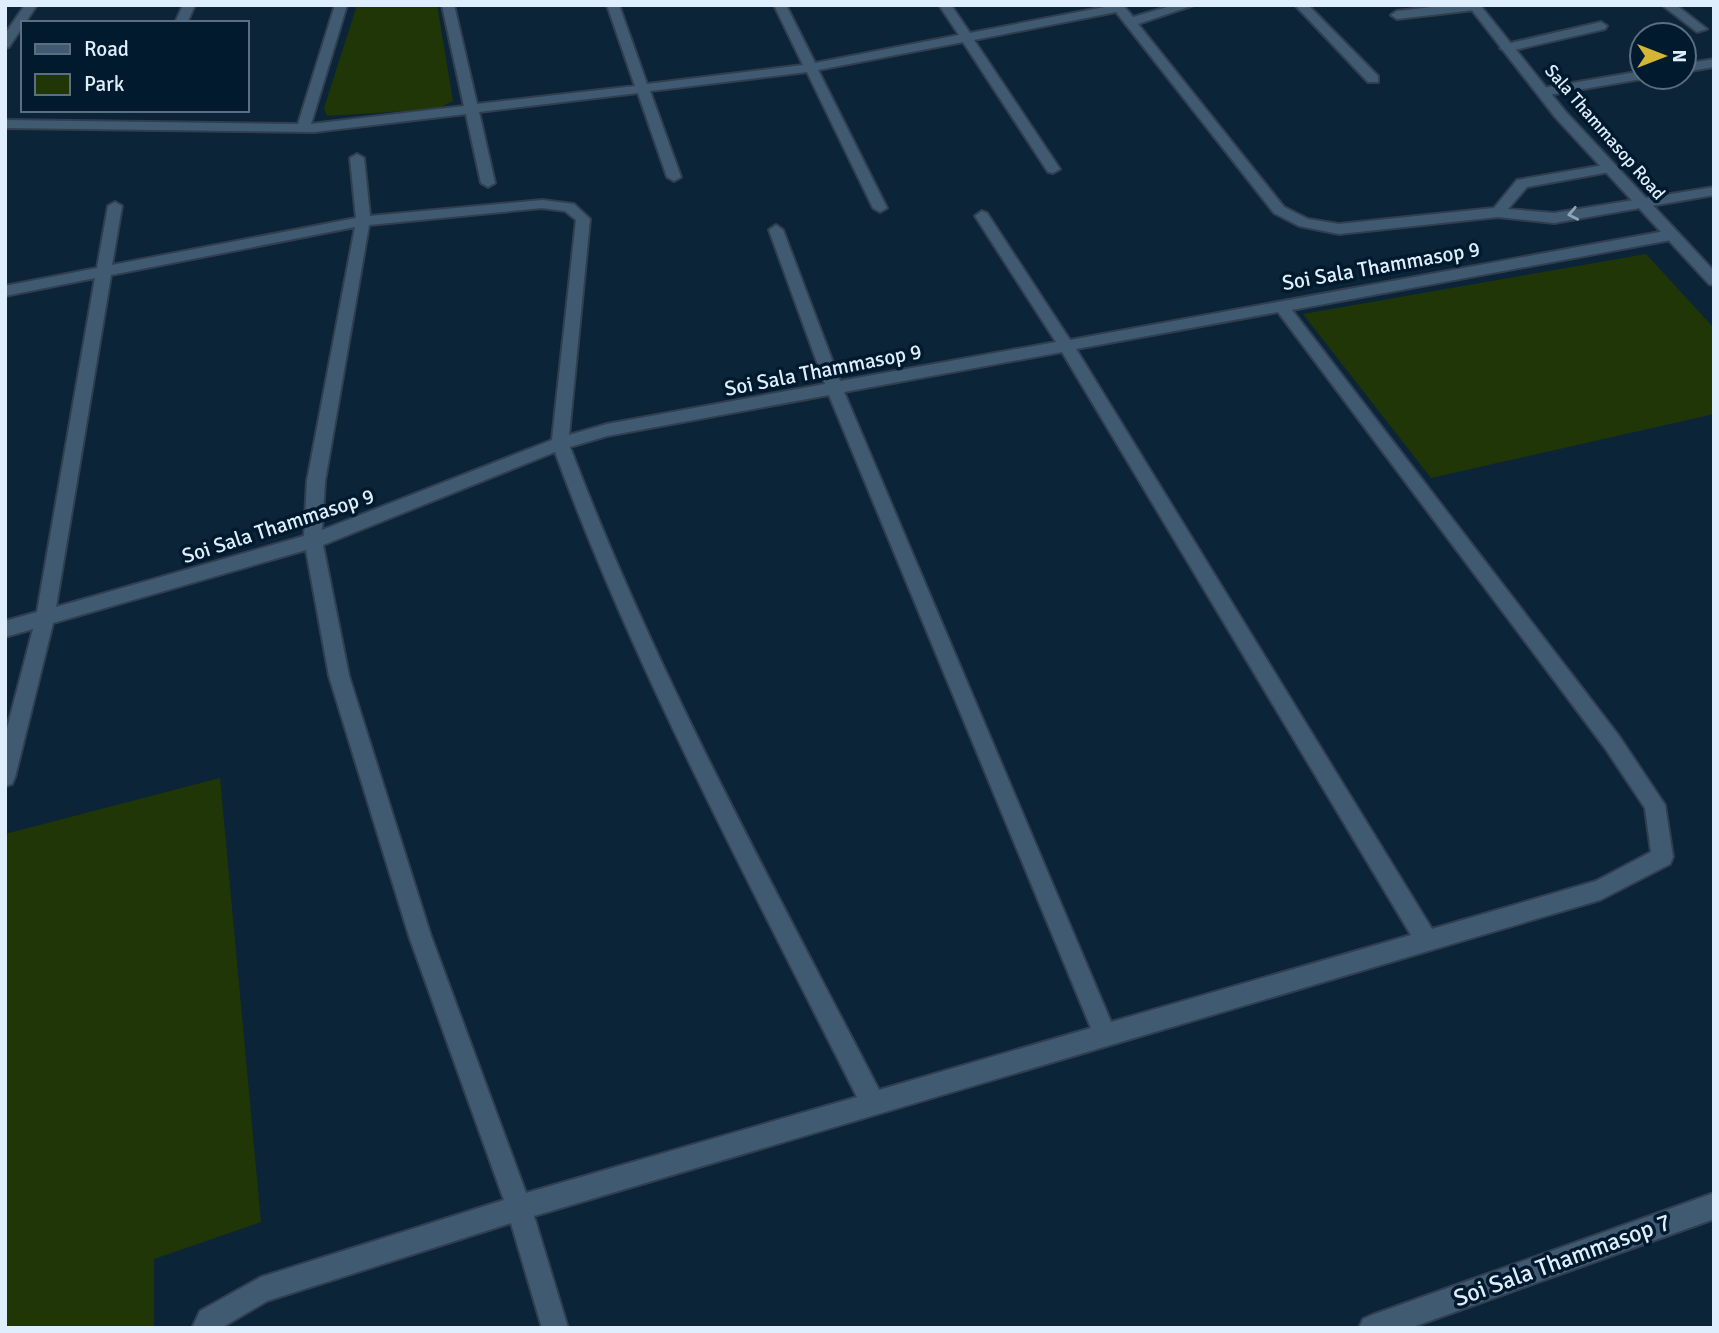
<svg xmlns="http://www.w3.org/2000/svg" width="1719" height="1333" viewBox="0 0 1719 1333" font-family="Signika,sans-serif">
	<style>
		.green { fill: #213606 }
		.lines { fill: none; stroke-linecap: round; stroke-linejoin: round }
		.service-casing { stroke: #313e50; stroke-width: 4 }
		.minor-casing { stroke: #313e50; stroke-width: 4 }
		.tertiary-casing { stroke: #313e50; stroke-width: 4 }
		.service { fill: #405b71; fill-rule: evenodd }
		.minor { fill: #405b71; fill-rule: evenodd }
		.tertiary { fill: #405b71; fill-rule: evenodd }
		.oneway { stroke: #90a4b6 }
		.labels { text-anchor: middle; dominant-baseline: central; stroke-width: 7; stroke-linejoin: round; paint-order: stroke }
		.far-street-label { font-size: 18px; fill: #dfeefc; stroke: #021a2e }
		.street-label { font-size: 21px; fill: #dfeefc; stroke: #021a2e }
		.near-street-label { font-size: 24px; fill: #dfeefc; stroke: #021a2e }
	</style>
	<rect width="100%" height="100%" fill="#0b2438"/>
	<path class="green" d="M357,5h80l16,96 -16,8 -110,7 -3,-8z
		M1646,254l68,74v86l-283,64 -128,-164z
		M220,778l41,444 -107,37v69h-149v-494z"/>
	<g class="lines">
		<g class="service-casing">
			<path id="service" d="M1601,22l6,4 -2,3 -99,23 -6,-4 2,-3z"/>
		</g>
		<g class="minor-casing">
			<path id="minor" d="M25,5h12l-28,42 -4,1v-14z
				M183,5h12l-8,18h-12z
				M335,5h12l-36,119 153,-18 -22,-101h12l23,99 158,-18 -28,-81h12l28,79 156,-19 -29,-60h12l29,58 144,-28 -20,-30h12l19,28 145,-28h8l10,12 41,-12h20l-56,19 146,183 24,12 31,5 155,-16 23,-28 93,-16 7,4 -2,3 -88,16 -19,22 46,4 160,-26v8l-160,28 -56,-6 -159,17 -40,-8 -25,-13 -158,-201 -142,28 86,129 -7,4 -5,-1 -85,-130 -145,28 69,138 -7,4 -7,-4 -66,-136 -157,19 31,86 -7,4 -7,-4 -29,-84 -159,19 16,71 -7,4 -7,-4 -15,-69 -152,18 -309,-4v-8l293,4z
				M1295,5h13l70,71v6h-10z
				M1450,5l30,1 -6,4 -77,9 -6,-4 6,-4z
				M1662,5h14l31,24 -10,3z
				M1714,59v8l-30,5v-8z
				M1642,71v6l5,1 -104,18 -6,-4 6,-4z
				M357,154l7,4 6,58 172,-16 32,4 16,15 -21,216 38,-11 218,-40 -56,-154 7,-5 7,5 57,151 216,-39 -81,-126 7,-5 5,2 83,127 601,-110 5,2 2,3 -7,5 -379,70 327,426 46,69 8,52 -3,7 -70,36 -1066,316 34,112h-26l-31,-105 -244,78 -46,27h-29l8,-17 61,-34 243,-77 -95,-264 -80,-260 -23,-126 -253,73 -38,154 -3,7 -7,2v-50l28,-107 -28,8v-16l32,-9 58,-334 -90,18v-10l92,-18 11,-62 7,-4 7,4 -10,59 244,-47 -6,-60zM542,208l23,3 11,9 -24,220 -230,90 3,-49 44,-256zM355,227l-48,254 -3,55 -248,71 55,-332zM1278,312l327,436 40,60 6,44 -55,29 -164,48 -356,-580zM1062,352l349,583 -300,87 -267,-630zM829,395l262,633 -212,62c-109,-211 -225,-420 -309,-643l37,-11zM555,452c82,223 196,433 302,645l-331,96 -95,-257 -82,-260 -26,-131z
				M1714,1193v26l-304,109h-51l4,-9 9,-4z"/>
		</g>
		<g class="tertiary-casing">
			<path id="tertiary" d="M1468,5h12l85,106 149,160v14l-5,-1 -154,-167z"/>
		</g>
		<use href="#service" class="service"/>
		<use href="#minor" class="minor"/>
		<use href="#tertiary" class="tertiary"/>
	</g>
	<defs><path id="oneway-chevron" d="M-2-3.5L2.5 0L-2 3.5" fill="none" stroke-width="1.6" stroke-linecap="round" stroke-linejoin="round" transform="scale(1.75)"/></defs>
	<use class="oneway" href="#oneway-chevron" transform="translate(1573 214) rotate(169)"/>
	<g class="labels">
		<g class="far-street-label">
			<text transform="translate(1605 132) rotate(49)">Sala Thammasop Road</text>
		</g>
		<g class="street-label">
			<text transform="translate(1381 266) rotate(-10)">Soi Sala Thammasop 9</text>
			<text transform="translate(823 370) rotate(-11)">Soi Sala Thammasop 9</text>
			<text transform="translate(278 526) rotate(-18)">Soi Sala Thammasop 9</text>
		</g>
		<g class="near-street-label">
			<text transform="translate(1562 1260) rotate(-20)">Soi Sala Thammasop 7</text>
		</g>
	</g>
	<rect width="1719" height="1333" fill="none" stroke="#dfeefc" stroke-width="14"/>
	<rect x="21" y="21" width="228" height="91" fill="#021a2e" stroke="#5a6f80" stroke-width="2"/>
	<rect x="35" y="44" width="35" height="10" fill="#405b71" stroke="#5a6f80" stroke-width="2"/>
	<text x="84" y="56" font-size="21" fill="#dfeefc">Road</text>
	<rect x="35" y="74" width="35" height="21" fill="#213606" stroke="#5a6f80" stroke-width="2"/>
	<text x="84" y="91" font-size="21" fill="#dfeefc">Park</text>
	<g transform="translate(1663 56) rotate(90)"><circle r="33" fill="#021a2e" stroke="#5a6f80" stroke-width="2"/>
	<path d="M0-5L12 26L0 18L-12 26Z" fill="#d3b635"/>
	<text y="-10" font-size="19" font-weight="bold" text-anchor="middle" fill="#dfeefc">N</text>
	</g>
</svg>
